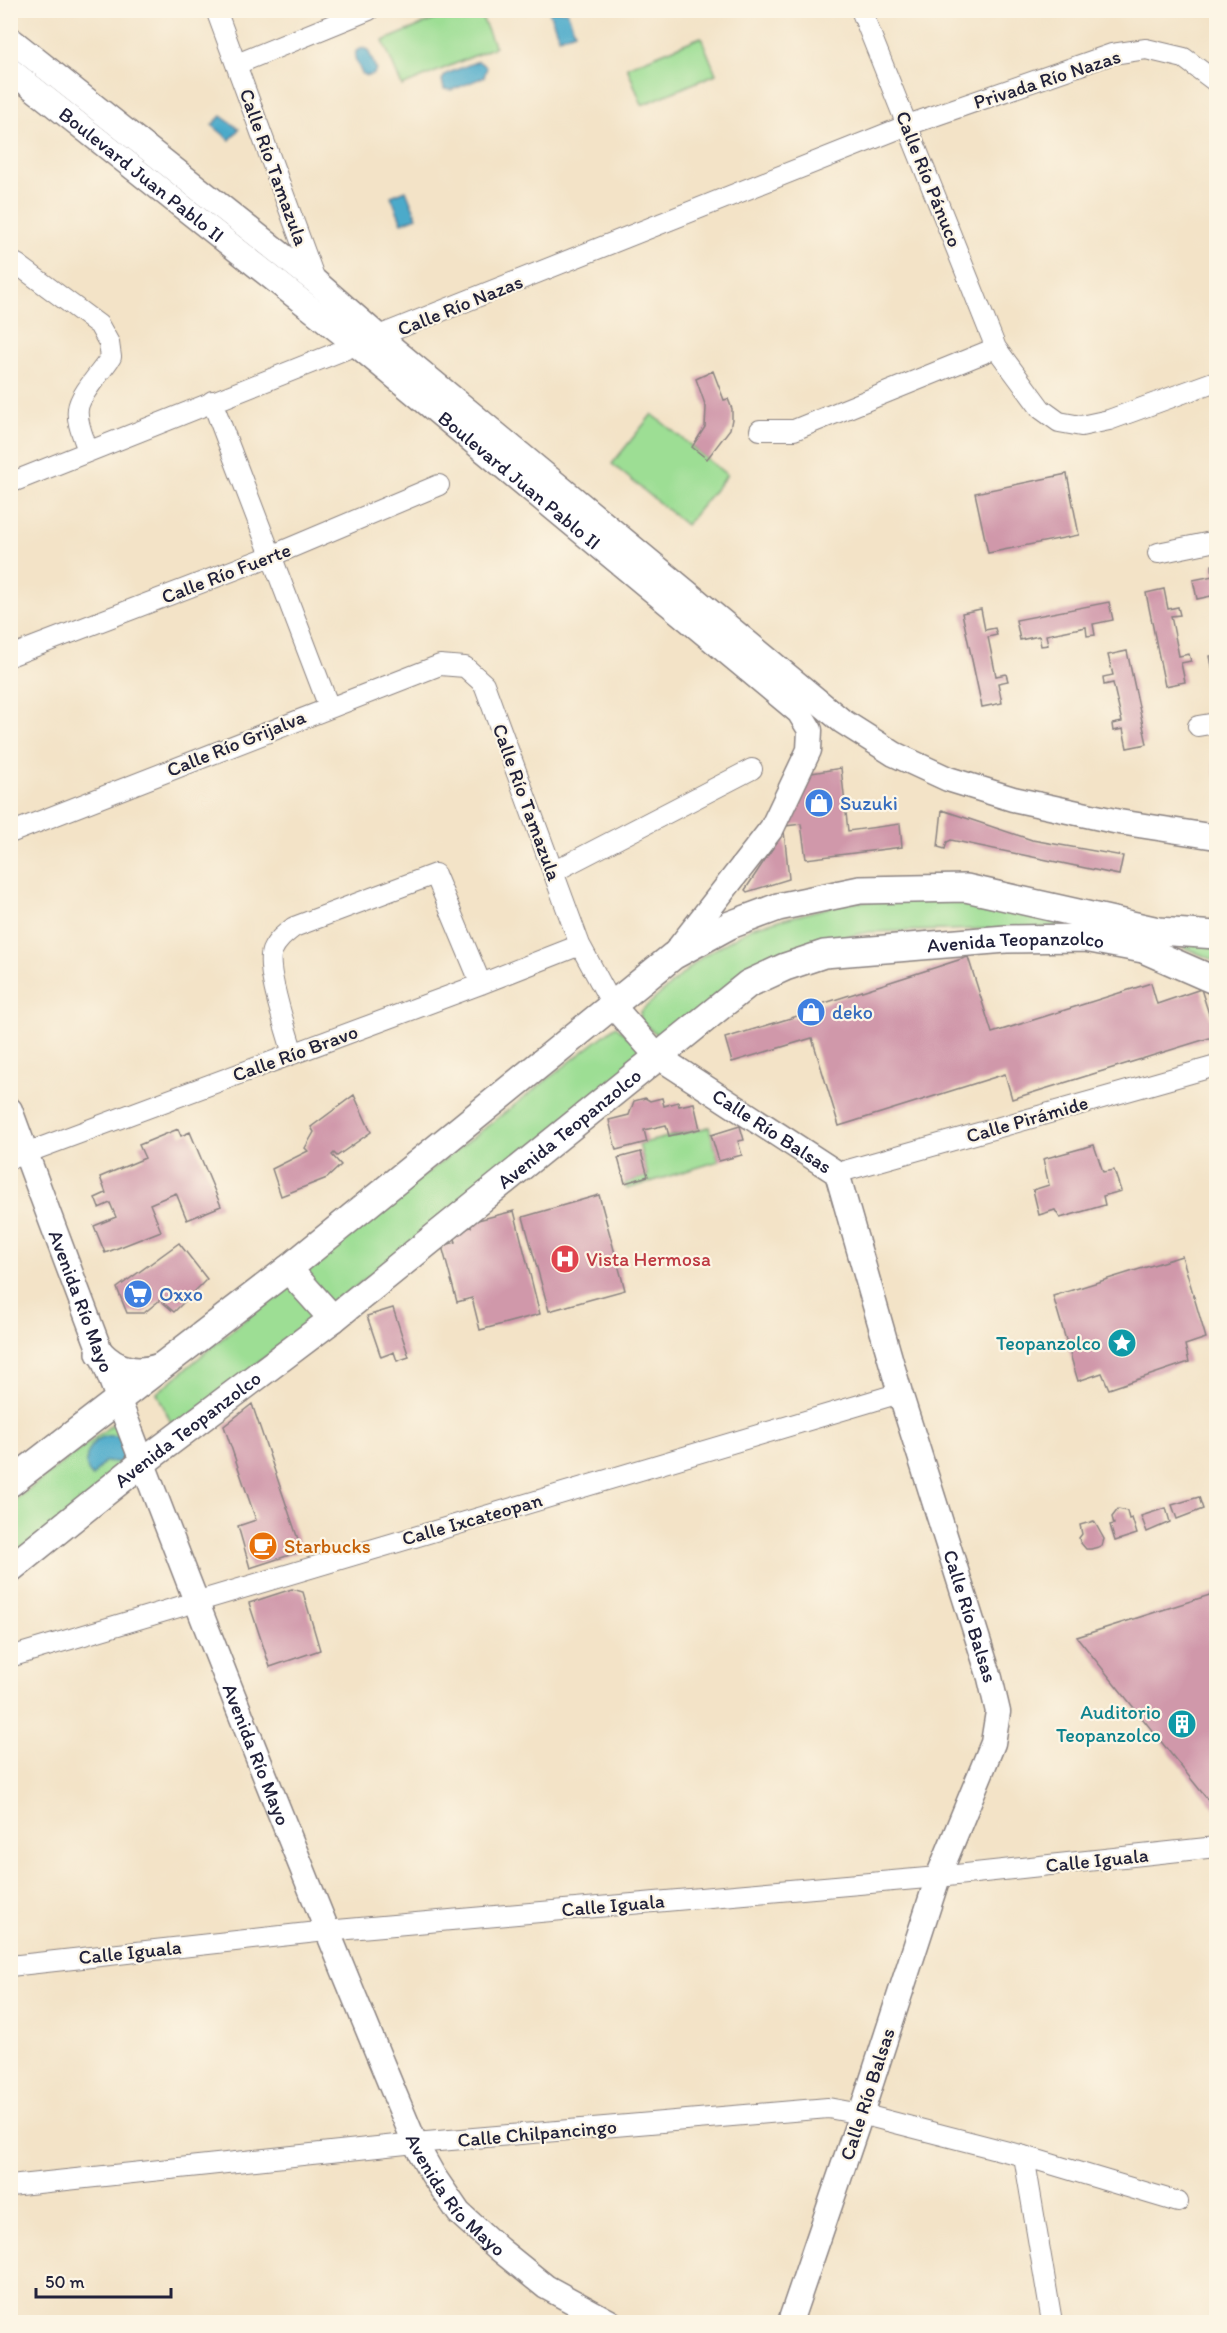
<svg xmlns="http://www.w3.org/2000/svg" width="1227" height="2333" viewBox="0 0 1227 2333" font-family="Itim,sans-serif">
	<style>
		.green { fill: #9dde94; stroke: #608068; stroke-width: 1.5 }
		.water { fill: #4caaca; stroke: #376682; stroke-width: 1.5 }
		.building { fill: #d098aa }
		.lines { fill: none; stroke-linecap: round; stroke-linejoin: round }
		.minor-casing { stroke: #8a8281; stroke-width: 22 }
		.tertiary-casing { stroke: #8a8281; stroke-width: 27 }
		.secondary-casing { stroke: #8a8281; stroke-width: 30 }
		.minor { stroke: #fff; stroke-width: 20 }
		.tertiary { stroke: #fff; stroke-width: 24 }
		.secondary { stroke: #fff; stroke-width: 27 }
		.labels { text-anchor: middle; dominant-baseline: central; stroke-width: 4.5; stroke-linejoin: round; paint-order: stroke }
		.street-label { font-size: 20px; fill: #22223b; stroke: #fcf5e5 }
		.shop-label { font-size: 20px; fill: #366cbe; stroke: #fcf5e5; text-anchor: start }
		.health-label { font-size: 20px; fill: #be3a42; stroke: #fcf5e5; text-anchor: start }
		.culture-label { font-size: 20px; fill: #0d838f; stroke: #fcf5e5; text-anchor: end }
		.food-label { font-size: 20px; fill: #c56008; stroke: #fcf5e5; text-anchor: start }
	</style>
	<rect width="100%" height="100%" fill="#fcf5e5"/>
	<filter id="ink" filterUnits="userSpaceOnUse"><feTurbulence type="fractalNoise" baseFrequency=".0167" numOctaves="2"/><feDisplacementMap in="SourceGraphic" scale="12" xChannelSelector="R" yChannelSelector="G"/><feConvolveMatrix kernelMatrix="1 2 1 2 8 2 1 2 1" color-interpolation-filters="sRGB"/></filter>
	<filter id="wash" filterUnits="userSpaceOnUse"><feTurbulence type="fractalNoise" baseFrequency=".008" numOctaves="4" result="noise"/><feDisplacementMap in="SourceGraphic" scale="24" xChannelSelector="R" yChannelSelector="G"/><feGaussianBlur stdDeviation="1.35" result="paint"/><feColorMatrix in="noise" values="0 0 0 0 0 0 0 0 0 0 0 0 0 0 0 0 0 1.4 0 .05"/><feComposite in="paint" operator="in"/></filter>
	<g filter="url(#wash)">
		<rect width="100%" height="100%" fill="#f3e3c7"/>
		<path class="green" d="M455,11h24l16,36 -93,39 -19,-45z
			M701,37l15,37 -74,31 -15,-38z
			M652,414l75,61 -41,50 -74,-61z
			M969,894l139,32 -239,6 -33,7 -37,12 -136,89 -22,-19 -1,-9 63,-56 50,-29 93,-24z
			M1185,941l31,3v17l-33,-14z
			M616,1026l34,30 -476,373 -17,-36 165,-138z
			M709,1127l10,34 -92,28 -2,-6 23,-7 -9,-32z
			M118,1420l17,40 -124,99v-56z"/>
		<path class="water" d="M549,11h18l8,21 -16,6z
			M363,48l5,2 8,19 -2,5 -6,2 -6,-2 -7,-16 1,-7z
			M478,61l9,6 -3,10 -32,13 -8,-1 -2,-9 4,-6z
			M221,116l18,13 -9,11 -18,-15z
			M406,190l11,27 -15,6 -11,-27z
			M118,1436l8,9 2,9 -8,8h-16l-12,15c-11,-13 -5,-34 11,-40 4,-2 11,-1 15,-1z"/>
		<g id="blocks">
			<path class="building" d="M713,371l11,29 4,-1 4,10v10l-2,10 -23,30 -15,-12 13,-20 1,-20 -10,-28z
				M1067,474l12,61 -91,18 -13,-60z
				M1216,564v31l-19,4 -4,-19 20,-4 -1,-11z
				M1164,589l4,20 10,-2 2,8 -9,1 8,40 10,-2 2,7 -10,2 4,19 -20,4 -19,-93z
				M1109,602l4,18 -20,4 2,11 -8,1 -1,-9 -40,8 2,10 -7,1 -2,-10 -19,4 -4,-20z
				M981,609l4,21 10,-2 2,7 -9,2 8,39 10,-2 2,7 -10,2 4,20 -20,4 -20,-94z
				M1127,651l20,93 -20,4 -4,-19 -10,2 -1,-7 10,-2 -9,-39 -9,2 -1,-8 10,-2 -5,-20z
				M1216,655v21h-2l-4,-20z
				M1216,760v18h-1l-2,-17z
				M841,768l7,63 52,-7 2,23 -96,12 -5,-35 -16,2 16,-45 11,-8z
				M942,810l90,30 91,16 -4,19 -168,-35 -4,2 -2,7 -7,-2z
				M784,831l5,48 -42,13 -2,-2z
				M968,957l24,76 159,-50 6,21 44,-15 15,47 -204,63 -7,-25 -166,52 -27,-88 -80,24 -7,-24 79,-24 -1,-4z
				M354,1095l17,37 -34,24 -3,-3 -2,2 9,10 -14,13 -46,18 -9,-27 36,-18 -3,-3 9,-16 -3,-5z
				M645,1098l5,3 12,-3 2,8 14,-4 1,4 15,-3 6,26 -31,7 -3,-11 -22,5 3,12 -31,8 -7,-30 20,-5 5,-14z
				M740,1126l4,14 -6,1 4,14 -23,6 -8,-26z
				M178,1129l3,7 9,-4 31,74 -34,14 -11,-27 -26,11 11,27 -56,22 -11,-27 22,-9 -6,-14 -11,5 -4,-10 11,-5 -6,-16 45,-19 -6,-13z
				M1094,1145l9,27 11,-2 7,21 -18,5 2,9 -45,13 -5,-8 -16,5 -6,-25 16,-5 -6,-26z
				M641,1152l7,24 -23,7 -7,-25z
				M599,1195l26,95 -76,21 -26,-94z
				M514,1211l26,103 -60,16 -8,-32 -15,4 -15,-56 14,-4 -3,-10 18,-5 -1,-5z
				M179,1243l28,36 -33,33 -14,-12 -16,13h-17l-10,-25z
				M1182,1256l24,82 -21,7 4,17 -80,27 -7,-16 -24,8 -25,-85z
				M393,1308l16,49 -12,4 -3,-9 -13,5 -14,-41z
				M252,1404l50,147 -52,17 -12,-42 18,-6 -32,-94z
				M1199,1497l4,12 -26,10 -5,-14z
				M1166,1508l4,14 -23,10 -6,-16z
				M1118,1509l9,2 2,8 3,-1 5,16 -22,7 -5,-16 4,-1 -2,-7z
				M1094,1521l10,18 -2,7 -11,3h-5l-6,-7 -1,-4 3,-4 -2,-9z
				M292,1589l11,3 17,58 -50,17 -21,-64z
				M1216,1593v217l-139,-173z"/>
		</g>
	</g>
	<g filter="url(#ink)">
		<use href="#blocks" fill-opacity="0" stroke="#8a8281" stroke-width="1.5"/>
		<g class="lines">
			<g class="minor-casing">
				<path id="minor" d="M216,10l101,275
					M861,10l135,338 45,61 18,13 22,4 28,-6 107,-39
					M237,64l132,-54
					M10,264h7l82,61 10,18 2,14c-8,13 -32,38 -33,52 -2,14 6,29 10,42
					M212,401l117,306
					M760,430h34l202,-82
					M10,483l898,-358 204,-71 34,-5 38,9 32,24
					M1158,553l58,-12
					M10,656l261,-100 168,-71
					M1198,726l18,-3
					M10,833l430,-168 25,2 19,17 96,261 33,61
					M553,872l199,-103
					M293,1054c-6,-22 -28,-84 -21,-103 5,-11 13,-17 22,-24l141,-53 46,110
					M10,1159l471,-175 99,-39
					M837,1173l379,-107
					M10,1657l890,-264
					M10,1966l316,-35 612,-54 278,-30
					M1024,2156l28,166
					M10,2186l405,-43 413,-35 33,6 163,42 154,46"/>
			</g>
			<g class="tertiary-casing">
				<g id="tertiary">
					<path d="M10,39l305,242 64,56 463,384 52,33 54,25 65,20 106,23 97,15"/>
					<path id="s1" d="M10,70l348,276 441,366 11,18 -1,20 -37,78 -98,126"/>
					<path id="s2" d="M613,1006l44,50 180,117 63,220 90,285 8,34 -5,31 -55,134 -77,237 -71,208"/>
					<path id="s3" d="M10,1110c128,347 262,692 405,1033l18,32 26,38 40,36 47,38 64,35"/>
				</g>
			</g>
			<g class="secondary-casing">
				<g id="secondary">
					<path d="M288,1269l45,50"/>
					<path d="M100,1353c17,18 37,22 60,14"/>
					<path d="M10,1483l278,-214 385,-313 57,-31 48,-18 82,-17 106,-2 192,43 58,4"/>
					<path id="s4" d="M10,1569l132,-106 191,-144 415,-335 37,-17 39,-13 182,-15 79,-1 58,11 73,32"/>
				</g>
			</g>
			<use href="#minor" class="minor"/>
			<use href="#tertiary" class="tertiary"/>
			<use href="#secondary" class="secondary"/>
		</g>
	</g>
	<defs>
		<g id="shop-disc" transform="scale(1.5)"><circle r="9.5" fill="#3f7fe0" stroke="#fcf5e5"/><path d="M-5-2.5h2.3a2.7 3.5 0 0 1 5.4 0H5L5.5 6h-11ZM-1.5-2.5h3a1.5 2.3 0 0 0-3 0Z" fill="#fff"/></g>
		<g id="hospital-disc" transform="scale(1.5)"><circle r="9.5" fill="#e0444e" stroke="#fcf5e5"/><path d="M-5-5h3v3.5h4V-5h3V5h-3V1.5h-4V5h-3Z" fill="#fff"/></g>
		<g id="supermarket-disc" transform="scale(1.5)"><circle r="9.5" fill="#3f7fe0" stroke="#fcf5e5"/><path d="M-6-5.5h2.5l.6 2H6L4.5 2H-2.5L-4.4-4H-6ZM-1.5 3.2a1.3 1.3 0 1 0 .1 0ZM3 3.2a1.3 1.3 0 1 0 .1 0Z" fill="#fff"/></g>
		<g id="sight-disc" transform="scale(1.5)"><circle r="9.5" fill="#0f9aa8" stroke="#fcf5e5"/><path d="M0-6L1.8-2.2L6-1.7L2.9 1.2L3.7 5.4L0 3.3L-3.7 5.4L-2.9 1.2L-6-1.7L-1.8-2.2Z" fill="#fff"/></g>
		<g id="cafe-disc" transform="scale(1.5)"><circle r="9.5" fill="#e8710a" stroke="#fcf5e5"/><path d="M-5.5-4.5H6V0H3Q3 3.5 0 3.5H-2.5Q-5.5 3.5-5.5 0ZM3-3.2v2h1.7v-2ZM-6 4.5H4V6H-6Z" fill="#fff"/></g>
		<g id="building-disc" transform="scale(1.5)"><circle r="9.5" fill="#0f9aa8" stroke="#fcf5e5"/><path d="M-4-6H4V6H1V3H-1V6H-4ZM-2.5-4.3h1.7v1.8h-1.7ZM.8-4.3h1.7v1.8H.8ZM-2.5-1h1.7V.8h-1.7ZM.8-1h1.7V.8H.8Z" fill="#fff"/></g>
	</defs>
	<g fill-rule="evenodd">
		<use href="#shop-disc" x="819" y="803"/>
		<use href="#shop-disc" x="811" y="1012"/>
		<use href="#hospital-disc" x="565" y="1259"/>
		<use href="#supermarket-disc" x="138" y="1294"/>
		<use href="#sight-disc" x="1122" y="1343"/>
		<use href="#cafe-disc" x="263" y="1546"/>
		<use href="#building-disc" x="1182" y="1724"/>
	</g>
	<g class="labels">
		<g class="street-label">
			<text transform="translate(1047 79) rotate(-18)">Privada Río Nazas</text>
			<text transform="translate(274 167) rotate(70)">Calle Río Tamazula</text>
			<text stroke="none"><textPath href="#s1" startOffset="168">Boulevard Juan Pablo II</textPath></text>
			<text transform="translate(929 179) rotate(68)">Calle Río Pánuco</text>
			<text transform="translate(460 305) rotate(-22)">Calle Río Nazas</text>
			<text stroke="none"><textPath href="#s1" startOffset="654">Boulevard Juan Pablo II</textPath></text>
			<text transform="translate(226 573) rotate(-21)">Calle Río Fuerte</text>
			<text transform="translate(236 743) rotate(-22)">Calle Río Grijalva</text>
			<text transform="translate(527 802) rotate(70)">Calle Río Tamazula</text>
			<text stroke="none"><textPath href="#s4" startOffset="1216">Avenida Teopanzolco</textPath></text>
			<text transform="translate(295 1053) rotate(-20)">Calle Río Bravo</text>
			<text transform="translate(1027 1119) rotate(-16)">Calle Pirámide</text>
			<text stroke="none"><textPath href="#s4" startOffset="712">Avenida Teopanzolco</textPath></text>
			<text stroke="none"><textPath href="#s2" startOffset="204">Calle Río Balsas</textPath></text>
			<text stroke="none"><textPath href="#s3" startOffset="204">Avenida Río Mayo</textPath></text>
			<text stroke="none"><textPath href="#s4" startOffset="226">Avenida Teopanzolco</textPath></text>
			<text transform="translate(472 1519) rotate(-16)">Calle Ixcateopan</text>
			<text stroke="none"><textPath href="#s2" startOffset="744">Calle Río Balsas</textPath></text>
			<text stroke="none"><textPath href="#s3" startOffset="690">Avenida Río Mayo</textPath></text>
			<text transform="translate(1097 1860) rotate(-6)">Calle Iguala</text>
			<text transform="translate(613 1905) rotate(-5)">Calle Iguala</text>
			<text transform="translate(130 1952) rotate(-6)">Calle Iguala</text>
			<text transform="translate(867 2094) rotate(-72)">Calle Río Balsas</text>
			<text transform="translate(537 2133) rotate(-5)">Calle Chilpancingo</text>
			<text stroke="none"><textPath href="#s3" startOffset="1176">Avenida Río Mayo</textPath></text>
		</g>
		<g class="shop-label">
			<text x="840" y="803">Suzuki</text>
			<text x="832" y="1012">deko</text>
			<text x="159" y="1294">Oxxo</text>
		</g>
		<g class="health-label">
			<text x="586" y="1259">Vista Hermosa</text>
		</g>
		<g class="culture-label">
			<text x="1101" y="1343">Teopanzolco</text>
			<text x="1161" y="1712">Auditorio<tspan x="1161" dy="23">Teopanzolco</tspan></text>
		</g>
		<g class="food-label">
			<text x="284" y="1546">Starbucks</text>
		</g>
	</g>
	<rect width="1227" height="2333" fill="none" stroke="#fcf5e5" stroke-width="36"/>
	<path d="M36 2288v9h135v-9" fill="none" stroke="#22223b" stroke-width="3"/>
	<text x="45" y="2288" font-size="18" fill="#22223b" stroke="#fcf5e5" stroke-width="4.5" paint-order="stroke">50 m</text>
</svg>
